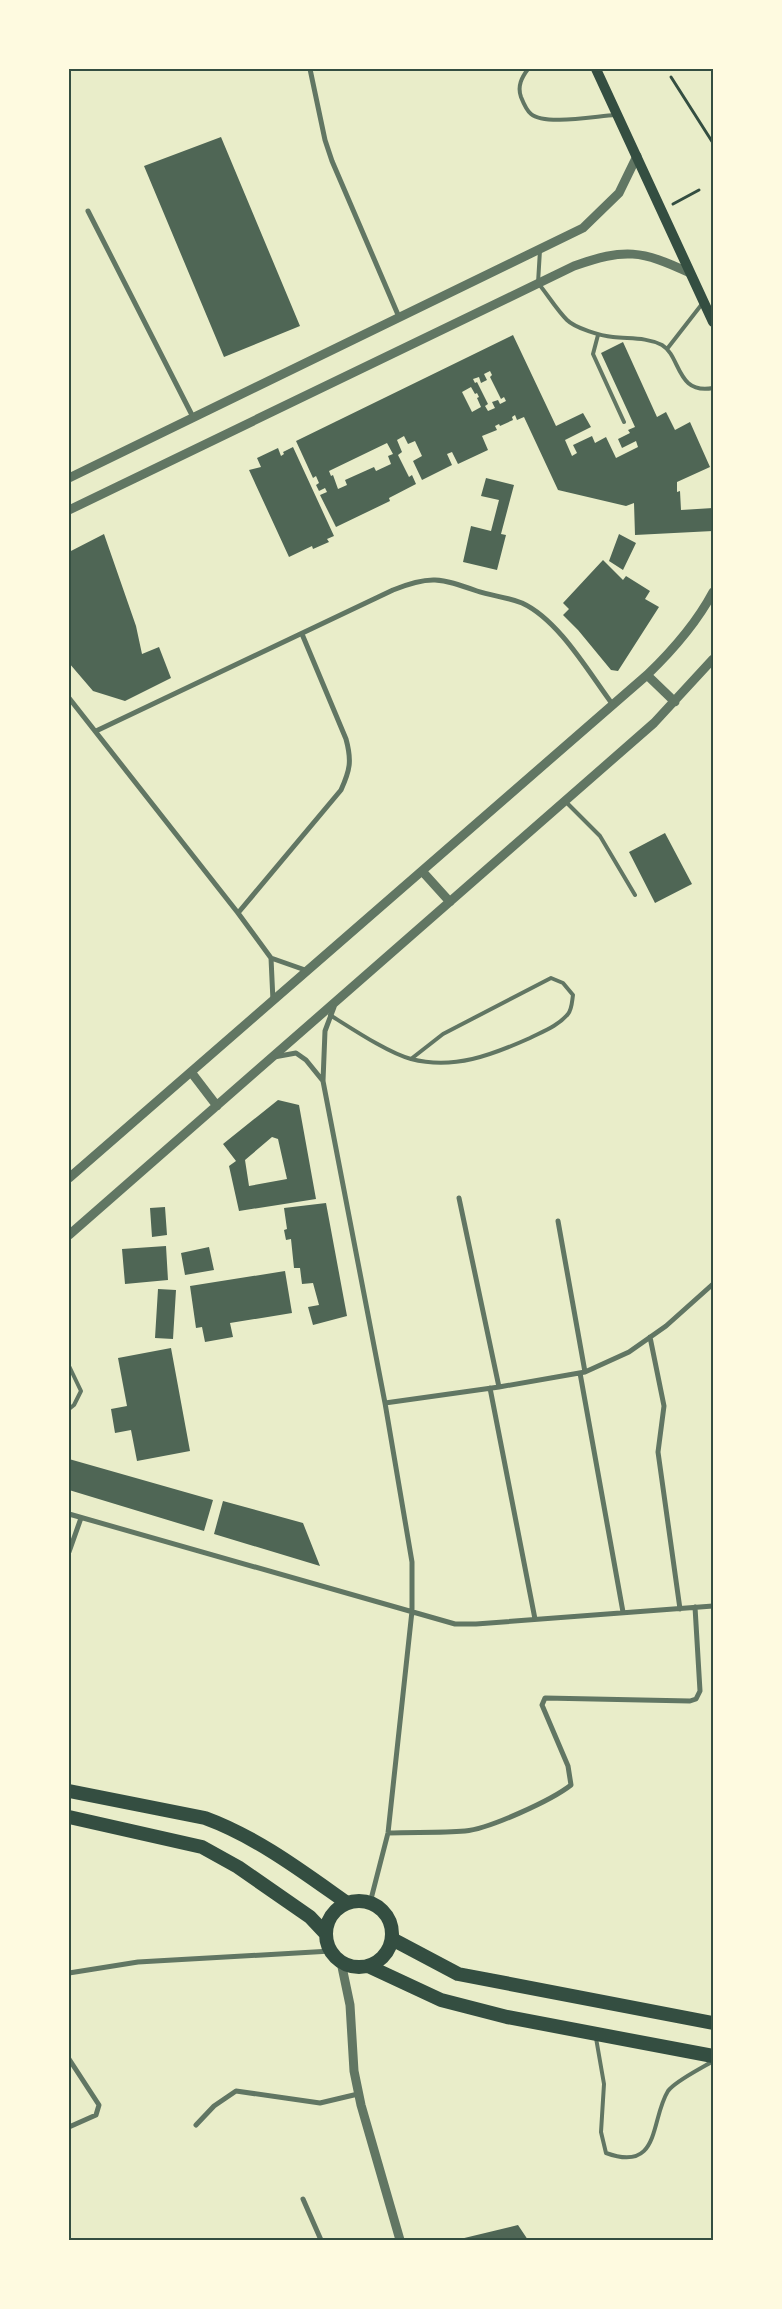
<svg xmlns="http://www.w3.org/2000/svg" width="782" height="2309" viewBox="0 0 782 2309" font-family="Rubik,sans-serif">
	<style>
		.building { fill: #4f6655; fill-rule: evenodd }
		.lines { fill: none; stroke-linecap: round; stroke-linejoin: round }
		.path { stroke: #344e41; stroke-width: 3 }
		.service { stroke: #617663; stroke-width: 4 }
		.minor { stroke: #617663; stroke-width: 5 }
		.tertiary { stroke: #617663; stroke-width: 9 }
		.secondary { stroke: #344e41; stroke-width: 10 }
		.trunk { stroke: #344e41; stroke-width: 14 }
		.neatline { fill: none; stroke: #344e41; stroke-width: 2 }
	</style>
	<rect width="100%" height="100%" fill="#e9edc9"/>
	<path class="building" d="M221,137l79,189 -76,31 -80,-191z
		M513,335l43,91 27,-13 8,14 -26,13 7,16 5,-3 -4,-8 19,-9 3,7 11,-6 10,21 22,-11 -2,-6 -14,7 -4,-9 12,-6 -2,-3 7,-3 -34,-74 22,-11 34,75 9,-5 9,18 15,-8 20,45 -33,15v10l3,-1 1,19 32,-2v23l-78,4 -1,-32 -8,3 -68,-16 -34,-73 -7,3 -2,-5 -3,2 1,3 -13,6 -1,-2 -4,2 2,4 -15,6 6,14 -30,14 -6,-12 -5,2 5,11 -30,15 -9,-19 9,-5 -7,-15 -7,3 -4,-8 -7,4 5,12 -4,3 11,22 3,-2 4,9 -27,14 1,3 -54,26 -16,-32 7,-3 -2,-4 -6,3 -3,-6 3,-2 -3,-7 -3,2 -17,-37zM490,371l2,4 -2,2 11,22 3,-2 2,4 -6,3 -2,-4 -6,2 3,6 -7,3 -3,-5 3,-2 -11,-22 -2,1 -2,-4 6,-2 2,6 6,-3 -3,-6zM471,387l4,7 2,-1 2,4 -2,1 4,9 -9,5 -10,-20zM387,443l6,11 -5,2 3,8 -15,7 -2,-4 -29,13 2,5 -9,4 -5,-14 -2,1 -2,-5z
		M293,447l41,89 -7,3 2,3 -16,7 -1,-3 -23,11 -40,-87 12,-3 -4,-9 21,-10 3,8 3,-2 -1,-2z
		M486,478l28,7 -13,49 5,1 -9,35 -34,-8 8,-36 20,5 8,-31 -18,-4z
		M104,534l32,92 6,28 17,-7 12,31 -46,23 -32,-10 -24,-28v-111z
		M619,534l17,9 -13,27 -14,-9z
		M603,560l20,20 3,-4 24,15 -5,8 14,8 -41,64 -7,-1 -33,-40 -15,-15 6,-6 -6,-6z
		M665,833l27,51 -37,19 -26,-51z
		M278,1100l21,5 17,94 -77,12 -10,-45 7,-5 -13,-17zM272,1137l6,2 9,40 -38,7 -4,-26z
		M326,1203l21,113 -34,9 -5,-18 11,-2 -6,-22 -11,1 -2,-16h-6l-3,-29 -5,1 -2,-10 3,-1 -3,-21z
		M165,1207l2,28 -15,2 -2,-29z
		M166,1246l2,34 -43,4 -3,-35z
		M209,1247l5,23 -29,5 -4,-22z
		M285,1271l7,42 -62,10 3,14 -28,5 -3,-15 -6,1 -6,-42z
		M158,1289l18,1 -3,49 -18,-1z
		M171,1348l19,103 -53,10 -6,-31 -16,3 -4,-24 16,-3 -9,-48z
		M69,1459l144,41 -9,31 -135,-41z
		M223,1501l80,22 17,43 -106,-32z
		M518,2225l10,15h-72z"/>
	<g class="lines">
		<path class="path" d="M671,77l42,66
			M673,204l26,-14"/>
		<path class="service" d="M528,69c-6,8 -11,17 -7,28 2,5 5,13 10,17 14,12 65,2 84,1
			M540,250l-2,33c10,12 18,26 29,37 8,8 34,16 46,17 17,2 33,0 49,8 19,11 14,50 51,43
			M598,335l-5,19 31,68
			M667,349l35,-45
			M565,801l35,35 35,59
			M330,1015c21,13 58,38 81,44 43,11 81,-4 119,-21 14,-7 28,-12 38,-24 4,-5 4,-13 5,-19l-10,-12 -12,-5 -108,56 -32,25
			M69,1366l12,25 -7,14 -5,4
			M596,2038l8,46 -3,48 5,21c55,20 44,-33 62,-62 7,-10 34,-23 45,-30"/>
		<path class="minor" d="M310,69l15,71 7,21 67,156
			M88,211l105,206
			M69,698l169,215 33,45 2,43
			M96,731l297,-141c37,-15 47,-12 84,1 15,5 30,6 45,12 37,17 67,70 91,102
			M238,913l103,-123c9,-20 11,-29 5,-51l-44,-105
			M271,958l37,13
			M334,1007l-9,24 -2,50 62,322 27,159v49l-24,222 -18,70
			M274,1057l22,-4 10,7 17,21
			M459,1198l40,189
			M558,1221l27,151
			M650,1337l14,69 -6,46 22,157
			M580,1373l43,239
			M490,1388l45,231
			M385,1403l114,-16 86,-15 44,-20 37,-26 47,-42
			M69,1514l386,110h21l237,-18
			M69,1552l12,-34
			M388,1833c26,-1 52,0 77,-2 24,-2 87,-31 106,-46l-3,-19 -26,-61 3,-7 145,3 6,-2 4,-8 -5,-84
			M69,1973l69,-11 193,-11
			M69,2059l30,46 -3,10 -27,12
			M196,2125l18,-19 22,-15 84,12 38,-9
			M303,2199l18,41"/>
		<path class="tertiary" d="M69,478l514,-250 36,-35 18,-37
			M69,510l505,-244c51,-18 67,-16 116,7
			M647,675l28,27
			M422,871l28,31
			M191,1072l26,34
			M69,1178l578,-503c26,-25 49,-51 66,-83
			M69,1235l585,-512 59,-64
			M341,1962l9,43 4,66 7,34 39,135"/>
		<path class="secondary" d="M596,69l117,253"/>
		<path class="trunk" d="M69,1791l136,27c52,19 98,54 142,85
			M69,1817l133,30 36,20 72,50 16,17
			M326 1934a33 33 0 1 1 66 0a33 33 0 1 1-66 0Z
			M392,1939l66,35 255,49
			M368,1966l73,34 66,17 206,39"/>
	</g>
	<rect width="782" height="2309" fill="none" stroke="#fefae0" stroke-width="140"/>
	<rect x="70" y="70" width="642" height="2169" class="neatline"/>
</svg>
